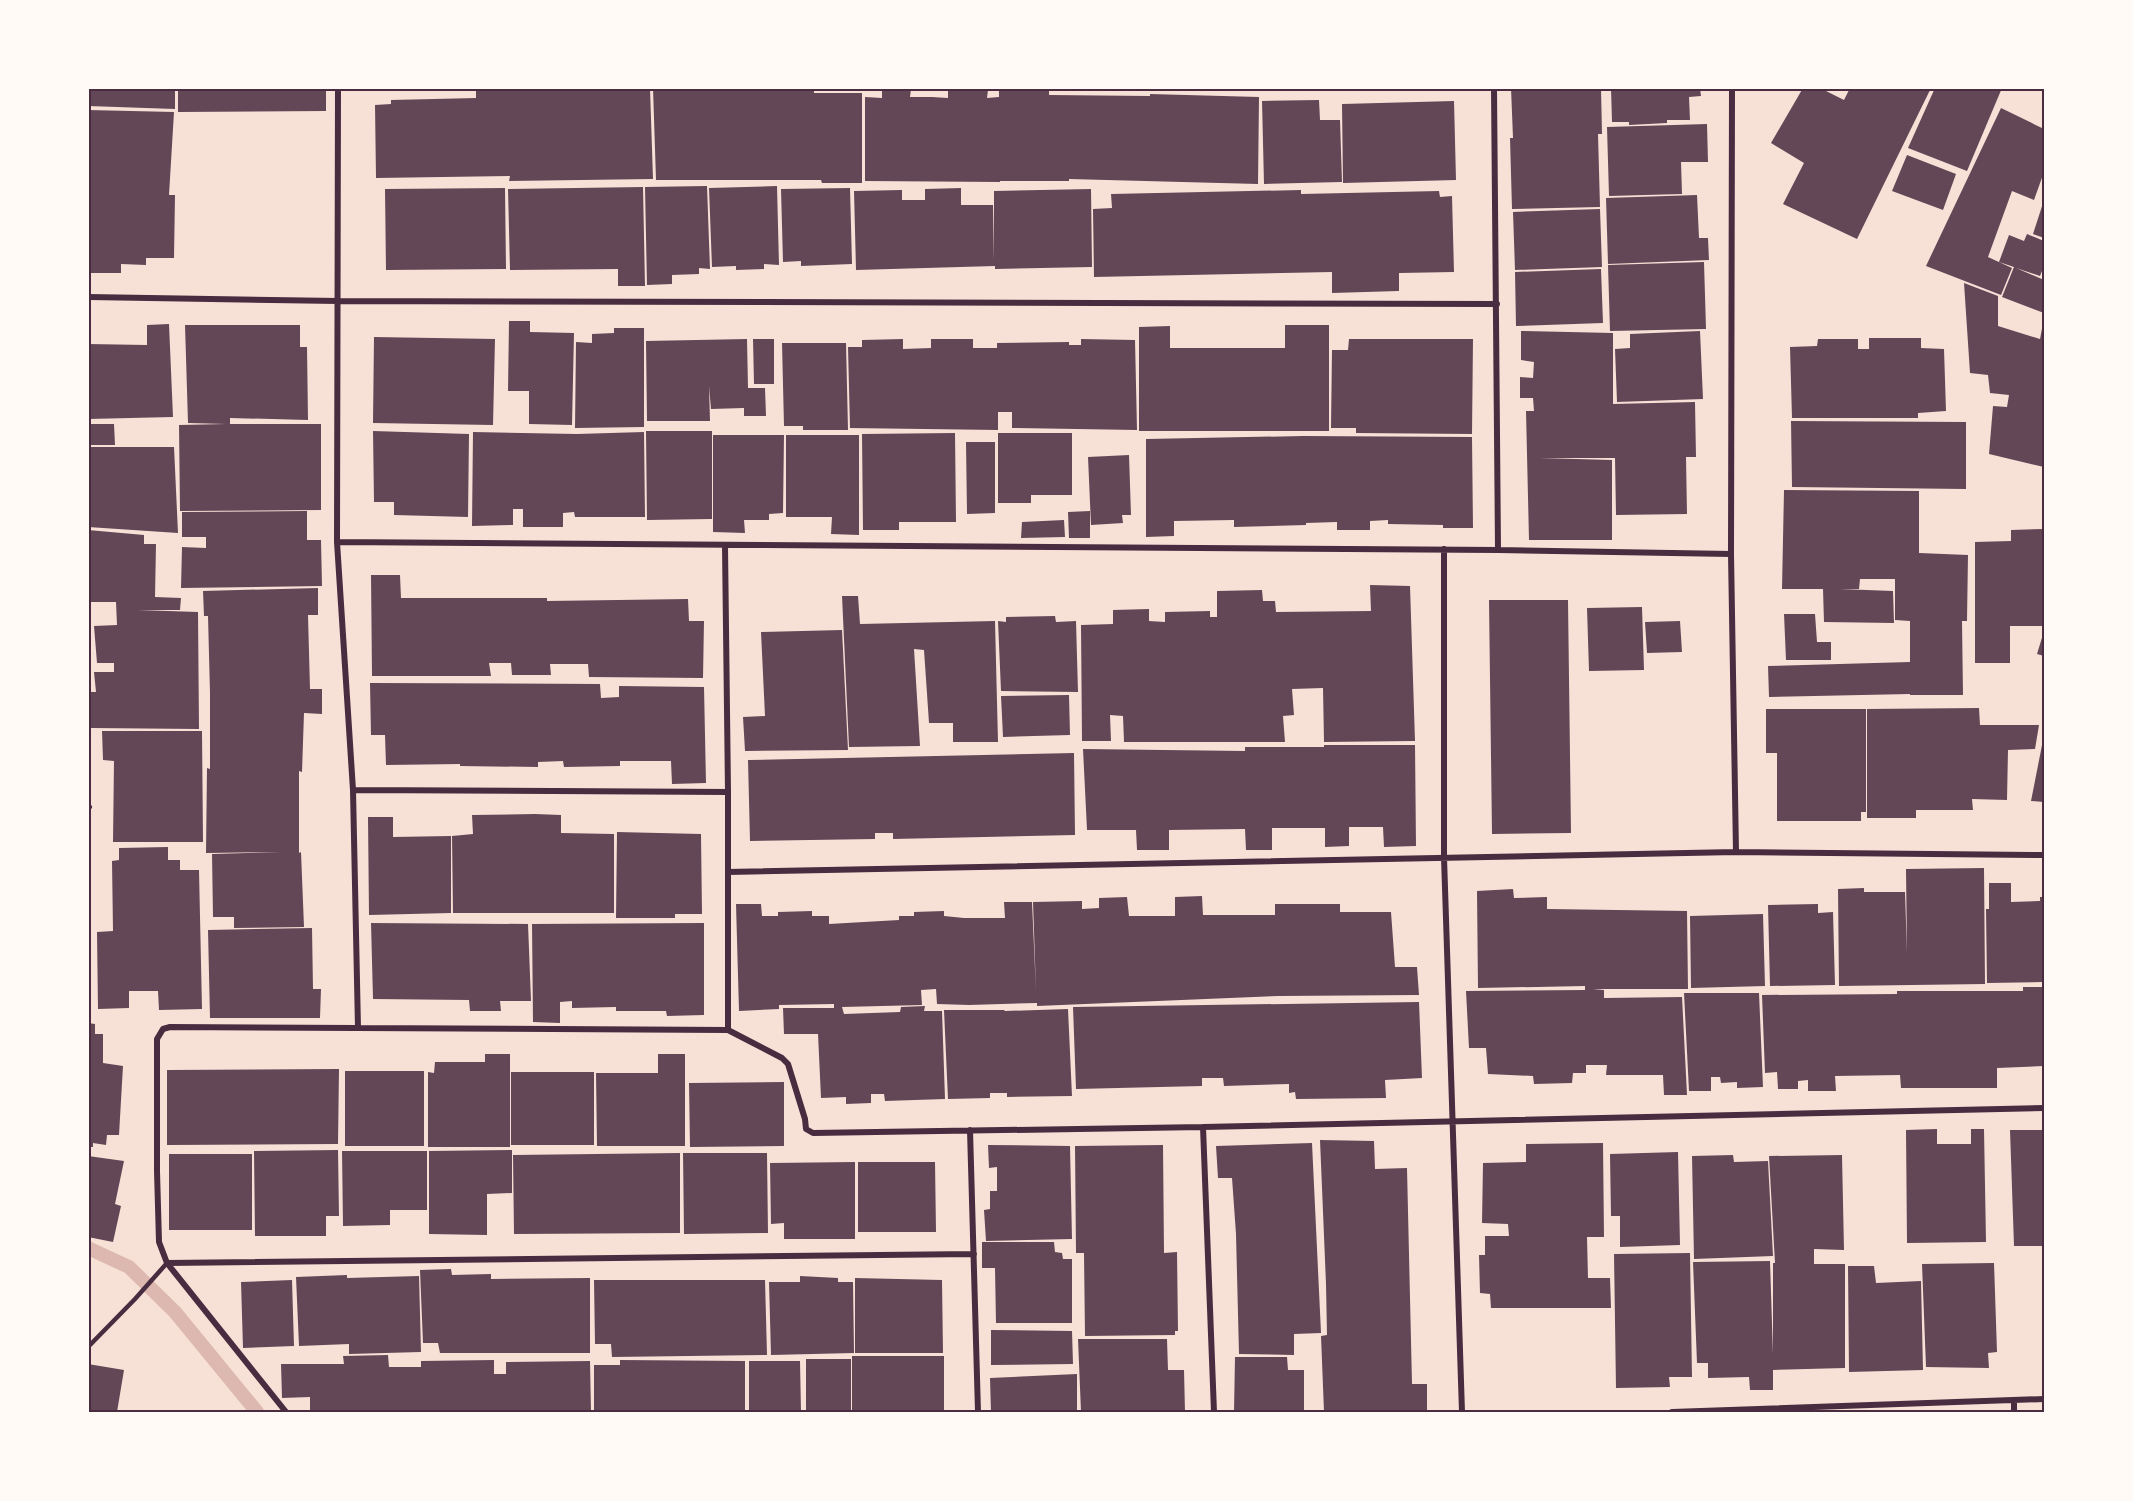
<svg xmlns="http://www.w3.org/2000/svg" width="2133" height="1501" viewBox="0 0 2133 1501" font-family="'Noto Sans',sans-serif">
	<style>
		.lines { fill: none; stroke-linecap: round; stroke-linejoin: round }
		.stream { stroke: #dcb8b0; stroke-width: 14 }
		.building { fill: #644757 }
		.service { stroke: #4a2c40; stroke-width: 4.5 }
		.minor { stroke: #4a2c40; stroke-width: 6 }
		.neatline { fill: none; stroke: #4a2c40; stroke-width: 2 }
	</style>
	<rect width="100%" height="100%" fill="#f7e1d7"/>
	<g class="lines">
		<path class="stream" d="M88,1248l41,19 46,45 82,100"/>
	</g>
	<path class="building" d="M88,88h87v21l-87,-3z
		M178,88h148v23l-148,1z
		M476,88h174l3,91 -144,2 1,-5 -134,2 -1,-73 16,-1v-4l85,-2z
		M653,88h161v5h48v90h-40l-1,-3h-165z
		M882,88l29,1 -1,8h22l16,1v-8h40l-1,8 12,-1v-9h50v7l101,1v-2l109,3 -1,87 -189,-5v2h-69v1l-135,-1v-84l17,1z
		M1511,88h90l1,46h-4l2,73 -88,2 -2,-71h3z
		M1611,88h89l1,8 -12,1 1,23h-23v3l-38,2v-3h-17z
		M1803,88h17l24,12 6,-12h81l-74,151 -74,-35 21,-41 -33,-20z
		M1935,88h67l-35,83 -59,-23z
		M1319,100l1,20h20l2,62 -78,2 -2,-83z
		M1454,101l2,79 -113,3 -1,-79z
		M2001,108l43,21v43l-10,28 -22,-9 -24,66 24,11 -11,27 -75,-29z
		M88,110l86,2 -5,83h6l-1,63h-28v7l-25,-1v9h-31l-2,-15z
		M1707,124l1,38h-27l1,32 -73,2 -2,-69z
		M1907,155l49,19 -13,36 -51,-19z
		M707,186l3,83 -11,-1v6l-27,1v9l-25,1 -2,-98z
		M777,186l2,79 -15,-1v5l-28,1v-4l-24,1 -3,-79z
		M643,187l2,99h-27v-17l-108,1 -2,-81z
		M505,188l1,81 -120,1 -1,-81z
		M850,188l2,76 -51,2v-5l-18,1 -2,-73z
		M961,188v17h32l1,56v-70l97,-2 1,78 -97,2v-3l-139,4 -2,-79 48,-1v10h23v-11z
		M1301,190v4l138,-3 1,6 12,-1 2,76 -55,1v18l-67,2v-21l-238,5 -1,-68 19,-1 -1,-14z
		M1697,195l2,43h9l1,22 -101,4 -2,-66z
		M2044,200v38l-11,-4z
		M1600,209l2,58 -87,3 -2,-58z
		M2027,234l17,7v25l-4,10 -24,-8 28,12v33l-42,-16 12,-30 -15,-5 10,-27 15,6z
		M1704,262l2,67 -96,2 -2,-66z
		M1601,269l2,54 -87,3 -1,-54z
		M1964,283l34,13v30l42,13 4,-21v149l-55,-13 4,-48 14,1 2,-12 -19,-2 -2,-18 -18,-2z
		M509,321h21v11l44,1 -2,92 -43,-1v-33h-21z
		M169,324l4,93 -85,2v-75l59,1v-20z
		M185,325h115v22h7l1,73 -78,-2v6h91v86l-141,1 -1,-86 47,-1 -38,-1z
		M1285,325h44v106h-190v-104l31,-1v22h115z
		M614,328h30v99l-69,1 1,-86 16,1v-9l22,-1z
		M1521,331l92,2v71l82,-2 1,55h-10l1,57 -71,1 -1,-57h-75l72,2v80h-83l-3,-129h8l-1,-13h-13v-21l13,1 1,-16 -13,-2z
		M1700,331l3,68 -86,3 -2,-53 15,-1v-14z
		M374,337l121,2 -2,86 -120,-2z
		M1869,338h52v10l23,1 2,62 -28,2v5h-126l-2,-71 27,-1 1,-7h40v10h11z
		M747,339l1,49h17l1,28h-22v-8l-33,1 -2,-23 1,35h-63l-1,-80z
		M753,339h21v45h-20z
		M903,339v10l28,-1v-9h42v9h24v-5l72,-1v3h12v-6l54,1 2,90 -125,-2v-16h-14v18l-148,-2 -2,-81h14v-7z
		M1349,339h124l-1,95 -116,-1v-5h-25l1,-78h16z
		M782,343h64l2,87h-45v-4h-19z
		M1791,421l175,1v67l-174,-2z
		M88,424h26l1,21h-26z
		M373,431l96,3 -1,83 -74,-2v-13h-20z
		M646,431h66v88l-65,1z
		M473,432l104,2 67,-2 1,85h-70l-1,-5 -11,1v14h-40v-18h-10v16l-41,1z
		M955,433l1,89h-57v8h-36l-1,-96z
		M998,433h74v62h-41v8h-33z
		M713,435h71l-1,78 -14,1v6h-25l1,13 -32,-1z
		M786,435h73v100l-28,-1 1,-17h-46z
		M1303,436l169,1 1,91h-30v-3l-55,-1v-4l-18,1v9h-33v-8l-31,1v2l-72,2v-7l-60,1v15l-28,1v-98z
		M966,442h29v71l-28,1z
		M88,447h86l4,86 -90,-6z
		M1129,455l2,60h-9l1,8 -32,2 -3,-68z
		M1784,490l135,1v62l49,2 -1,66h-5l1,74h-53v-1l-141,3 -1,-31 142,-4v-41l-15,-1v-41h-35l-1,10h-19l53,2 1,32 -70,-1 -1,-33h-41z
		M307,511v29h14l1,46 -141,2 1,-41 24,1v-11h-24v-25z
		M1090,511v27h-21l-1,-26z
		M1064,520l1,17 -44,1 1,-16z
		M2044,529v97h-34v37h-35v-121l36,-1v-11z
		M88,530l56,5v9h12l-1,53 26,1 -1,12h-42l60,2 1,117 -108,-1 -2,-36h7l-2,-20h20v-9h-17l-3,-37 23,-1 -1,-23h-28z
		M371,575h29l1,23h146v3l141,-2 1,22h15l-1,57 -114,-1 -1,-13h-38l1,11h-39l-1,-12h-22l2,13h-119z
		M1370,585l40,1 5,155 -91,1 -1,-54 -31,1 2,26 -11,1 2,26h-161l-1,-26 -13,-1 1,26h-29l-1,-116 32,-1v-14l36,-1v12l16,1v-10l45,-1v6h7v-26l45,-1 1,11h12l1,11 95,-1z
		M318,588v27h-10l2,74h12v25l-18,-1 -2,59 -3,-1v82l2,-1 3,75 -70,1v-11h-21l-1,-63 70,-2 -76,1 1,-85 3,1v-76l-2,-77h-4l-1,-25z
		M842,596h16l2,28 135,-3 3,121h-45v-19h-24l-5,-73 -10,-1 6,97 -71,1z
		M1489,600h79l3,233 -79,1z
		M1642,607l2,63 -55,1 -2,-63z
		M1784,614h31l2,28h14v18h-45z
		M1055,616l1,6 20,-1 2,71 -77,-1 -3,-70 8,1v-5z
		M1680,621l2,31 -35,1 -2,-31z
		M842,630l6,120 -103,1 -2,-34 22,-1 -4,-84z
		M2044,631v25l-7,-2z
		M370,683l230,1 1,14 18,-1v-11l85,1 2,96 -34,1 -1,-23h-51v5l-56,1 -1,-6 -25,1v5l-78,-1v-2l-74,1 -1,-30h-14z
		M1069,695l1,40 -67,2 -2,-41z
		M1979,708l1,17h59l-4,24 -27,1 -1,50 -35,-1 1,11h-57v8h-49v-109z
		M1766,709h100v103h-5v9h-84v-68h-11z
		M102,731h100l1,111h-90l1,-81 -11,-1z
		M2043,740l1,62 -13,-1z
		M1324,745h91l1,101 -32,1 -1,-20h-34v19l-24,1v-19h-53v22h-26l-1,-21 -76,1v20h-32l-1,-20h-49l-4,-81 162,2v-4h79z
		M1074,753l1,82 -182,4v-6h-18v6l-125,2 -2,-81z
		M535,814l26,1v18l53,1v79h-161l-1,-77 21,-2 -1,-19z
		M368,817h25v20l58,-1v77l-82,2z
		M617,832l84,2 1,80h-27v4h-59z
		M168,847v13h12v10h19l3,139 -43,1 -1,-19h-29v17l-31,1 -1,-77 16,-1 -1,-70 7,-1v-12z
		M1984,868l1,116 -146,2 -1,-97 26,-1v4h41l2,61 -1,-84z
		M1989,883h22v19l29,-1v-4h4v85l-57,1 -1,-74h3z
		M1513,889l1,9 33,-1v12l140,2 1,78h-95l11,1v8l78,-1 5,98h-23l-1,-20h-57l1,-10h-21v8h-13l-1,10 -38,1 -1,-8 -45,-2 -2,-26h-17l-3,-57 119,-1v-4l-107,2 -1,-97z
		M1202,896l1,19h72v-11h65v8h51l4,55h22l2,28 -141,1 -241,10v-3l-68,2 -32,-1 -1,-15 -15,1 1,15 -80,2 2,7 56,-2 1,-5 24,-1 -1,5h18l3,88 -60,2 -1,-7h-13v9l-25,1v-7l-25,1 -3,-64h-34l-1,-26h51v-4l-55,1v4l-40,2 -3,-107h25l1,12h16v-4l34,-1v5h17v8l70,-4v-4h15v-4l30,-1v5l20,2h41l-1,-16h28l4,89 -3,-89 49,-1v8l17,-1v-10l28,-1 2,19h46v-19z
		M1818,904v9l15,-1 2,73 -65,1 -2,-81z
		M1763,914l2,72 -74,2 -1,-72z
		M371,923l157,1 3,77h-31l1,10h-31l-1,-11 -96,-1z
		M704,923v92l-37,1 -1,-5h-50v-4l-44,1v-7l-12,1v21l-27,-1 -1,-98z
		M312,928l1,61h8l-1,29h-110l-2,-88z
		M2023,987h21v79l-47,2v20h-96l-1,-13 -65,1 1,15h-28v-11l-10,1v8h-20l-1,-17 -12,1 -3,-78 135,-1v-3h126z
		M1684,993h75l4,94 -26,1v-6l-16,1 -1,-6h-9v14h-22z
		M1419,1002l3,76 -37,2 1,18 -90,1 -1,-7 -6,1v-9l-65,2 -1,-8h-21v8l-126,3 -3,-82z
		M1068,1009l4,87 -65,1v-4h-17v5l-42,1 -4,-89h60l1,1z
		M88,1023l7,1v10h8v29l20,3 -4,69h-12l-1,10 -13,-2v4h-5z
		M485,1054h25v93h-82v-75l6,1 1,-11h50z
		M658,1054h27v92h-88l-1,-73h62z
		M339,1069l-1,75 -171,1v-75z
		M345,1071h79v75h-79z
		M511,1072h83v73h-83z
		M784,1082v64l-94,1 -1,-64z
		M1937,1129v15h34v-15h13l2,113 -79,1 -1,-113z
		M2010,1130h34v116h-30z
		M1320,1140l54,1 1,28 32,-1 5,216h15v28h-103l-3,-76 6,-1 -1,-51z
		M1312,1143l9,190 -27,1v21l-55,-1 -3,-120 -4,-56h-14l-2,-32z
		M1603,1143l1,94h-17l1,41h22l1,30h-120l-1,-14 -10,-1 -1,-38h6v-19h24l-1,-12 -26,-1 1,-60 43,-1v-18z
		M988,1145l82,1 2,93 -86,2 -2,-31 6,-1v-18h7v-24l-8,1z
		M1163,1145l1,108 13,-1 1,79h-3v4l-90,1 -1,-83h-8l-1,-107z
		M338,1150l1,66h-13v20h-71l-1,-85z
		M512,1150v43l-25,1v41l-58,-1v-83z
		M342,1151h85v59h-37v15l-47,1z
		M1678,1152l2,93 -60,2v-31h-9l-1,-62z
		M680,1153v80l-166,1 -1,-79z
		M683,1153h84l1,80 -84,1z
		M169,1154h83v76h-83z
		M1733,1155l1,7 34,-1 5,95 -79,3 -2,-103z
		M1842,1155l2,95 -30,-1v15h31v104l-72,2v20h-23l-1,-13 -41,1v-15h-11l-4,-101 77,-1 3,93v-91h2l-6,-107z
		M88,1156l36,5 -9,43 6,2 -8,36 -25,-5z
		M855,1162v77h-71v-16l-13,1 -1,-61z
		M858,1162h77l1,70h-78z
		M982,1242h72l1,10 7,1 1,6h9v64h-76l-1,-55h-13z
		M1690,1253l2,124h-23l1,10 -54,1 -2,-134z
		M1994,1263l3,89 -9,1 1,15 -63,-1 -4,-103z
		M1848,1266h26l2,17 45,-2 2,89 -74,2z
		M451,1269l1,6 39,-1v5l99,-1v75h-150l-2,-10h-15l-3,-73z
		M347,1275v3l72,-2 2,76 -72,2v-10l-50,2 -3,-69z
		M800,1276l38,2v4h15l1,71 -83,2 -2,-73h31z
		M855,1278l87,2 1,73h-88z
		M292,1280l2,66 -51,2 -2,-66z
		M594,1280h171l2,75 -155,2 -1,-13h-16z
		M991,1330l81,1 1,33 -82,1z
		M1078,1339h89l1,31h16l1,42h-104z
		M388,1355l1,12h32v-6l73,-1v14h12v-12l84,-1 1,51h-281v-15l-28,1 -1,-34h63l-1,-8z
		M852,1356h92v56h-92z
		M1235,1357h52l1,13h16v42h-70z
		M806,1359h45v53h-45z
		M620,1360l125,1v51h-151v-47h26z
		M749,1361h51l1,51h-52z
		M88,1364l36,6 -7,42h-29z
		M1077,1374v38h-86l-1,-34z"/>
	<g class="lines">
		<path class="service" d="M88,1347l47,-48 32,-36"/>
		<path class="minor" d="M338,88l-1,454 16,248 5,238
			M1494,88l4,462
			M1732,88l-1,466 5,298
			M88,297l250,4 1159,3
			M337,542l1161,8 233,4
			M725,546l3,246v238
			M1444,549v308l18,555
			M353,790l375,2
			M88,806l1,1
			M728,872l1008,-20 308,3
			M1203,1127l11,285
			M970,1130l8,282
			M167,1263l807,-9
			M2014,1400v12
			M286,1412l-119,-149 -8,-21 -2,-71v-132l6,-10 7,-2 558,3 54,28 6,6 17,55 1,10 7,4 390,-6 841,-19
			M1672,1412l372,-13"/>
	</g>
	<rect width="2133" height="1501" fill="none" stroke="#fffaf5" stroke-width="180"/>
	<rect x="90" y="90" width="1953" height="1321" class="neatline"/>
</svg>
